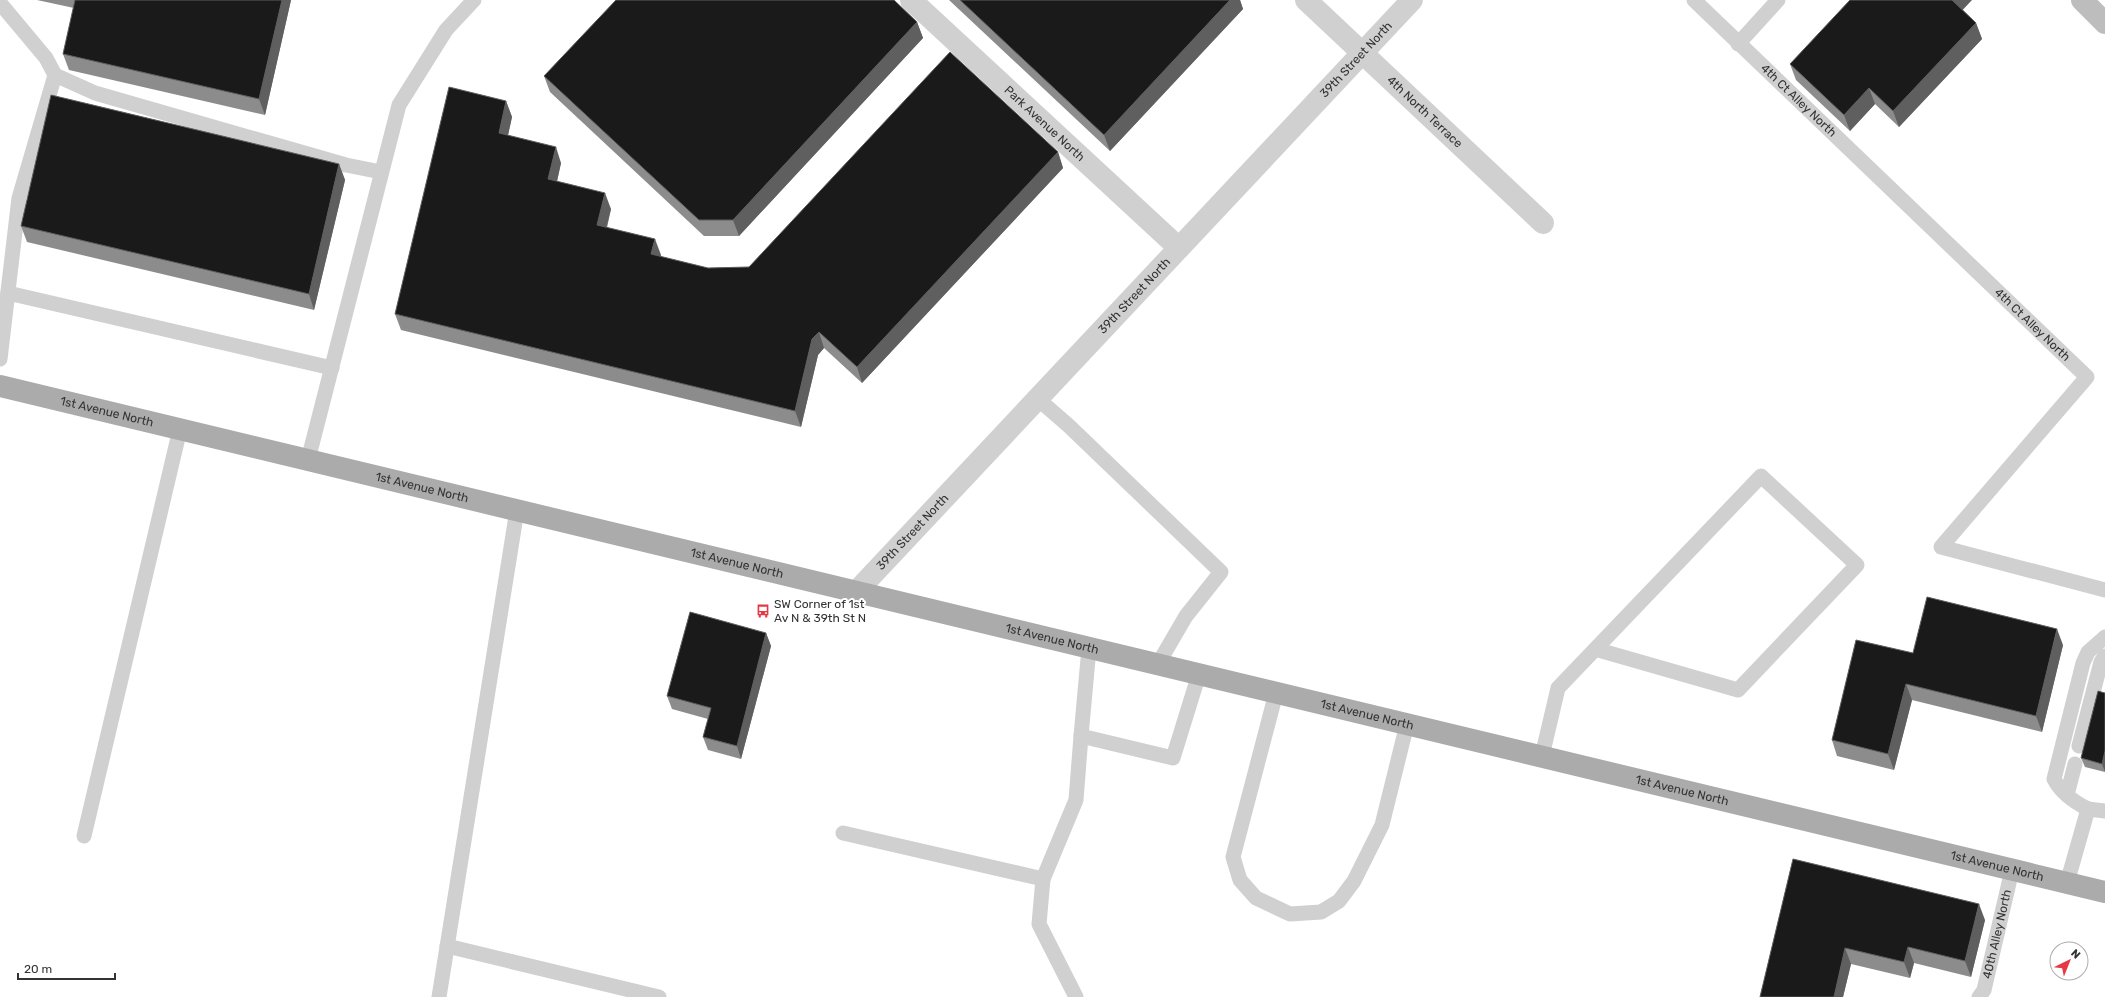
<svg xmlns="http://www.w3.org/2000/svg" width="2105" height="997" viewBox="0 0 2105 997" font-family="Rubik,sans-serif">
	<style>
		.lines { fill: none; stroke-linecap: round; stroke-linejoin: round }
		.lane { stroke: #d0d0d0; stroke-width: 15 }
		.street { stroke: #d0d0d0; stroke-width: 22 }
		.secondary { stroke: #bdbdbd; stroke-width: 22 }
		.primary { stroke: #ababab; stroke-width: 22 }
		.wall { fill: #8c8c8c }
		.shaded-wall { fill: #5f5f5f }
		.building { fill: #1a1a1a; stroke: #5f5f5f }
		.labels { text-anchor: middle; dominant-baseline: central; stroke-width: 4; stroke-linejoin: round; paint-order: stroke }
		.street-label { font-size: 12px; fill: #333; stroke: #fff }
		.poi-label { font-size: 12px; fill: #333; stroke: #fff; text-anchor: start }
	</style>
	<rect width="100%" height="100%" fill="#fff"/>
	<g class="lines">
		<g class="lane">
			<path id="s1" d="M1694,0l393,377 -146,170 164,43"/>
			<path d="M0,3l46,55 9,17 40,18 251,72 35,7"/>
			<path d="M1738,44l40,-44"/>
			<path d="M8,293l324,75"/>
			<path d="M0,359l19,-161 36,-123"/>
			<path d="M1038,399l31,27 152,146 -35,44 -28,48"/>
			<path d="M308,460l91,-355 47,-75 28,-30"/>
			<path d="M1089,648l-8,88 92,22 26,-84"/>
			<path d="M1276,693l-43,164 7,23 16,18 34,16 31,-2 18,-11 15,-20 28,-56 25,-101"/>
			<path d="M2079,746l22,-84 4,-6"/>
			<path d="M1542,756l16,-68 203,-212 96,89 -119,125 -143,-41"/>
			<path d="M2067,795l8,-31"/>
			<path d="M2088,809c-14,-7 -27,-16 -34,-30l29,-116 5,-11 17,-15"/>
			<path d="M843,833l200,46 33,-79 5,-64"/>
			<path d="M84,836l96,-407"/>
			<path d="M1043,879l-4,45 37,73"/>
			<path d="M2067,883l21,-74 17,2"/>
			<path d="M447,946l212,51"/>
			<path d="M439,997l78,-487"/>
			<path id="s2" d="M1979,997l5,-7 28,-120"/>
		</g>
		<g class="street">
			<path id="s3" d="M911,0l268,248"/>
			<path id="s4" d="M1306,0l237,223"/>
			<path id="s5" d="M857,591l555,-591"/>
		</g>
		<path class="secondary" d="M2082,0l23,23"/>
		<path class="primary" id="s6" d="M0,386l2105,506"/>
	</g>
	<path class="wall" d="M37,0h254l-26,115 -196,-45 -6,-16 11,-46z
		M949,0h291l3,9 -133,142z
		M1963,10l13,13 6,16 -83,88 -24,-23 -25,27 -54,-51 -6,-16z
		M917,22l6,16 -184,198h-35l-154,-144 -6,-16z
		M506,101l6,16 -4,18 53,28 -4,18 54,28 -4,19 54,27 -1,2 48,11 41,-1 309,-115 5,16 -201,215 -38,-35 -6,7 -17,72 -400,-97 -6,-16z
		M339,164l6,16 -31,130 -287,-68 -6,-16z
		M766,633l5,13 -30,113 -33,-9 -5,-13 5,-18 -36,-10 -5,-13z
		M2063,645l-21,87 -130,-32 -18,70 -57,-14 -5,-16 81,-87z
		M2098,691l7,81 -20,-5 -4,-9z
		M1793,859l192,61 -14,57 -57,-14 -4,15 -59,-14 -8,33h-83z"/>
	<path class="shaded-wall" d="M282,0h9l-26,115 -6,-16z
		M1230,0h10l3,9 -133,142 -6,-16z
		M1952,0h20l-15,16z
		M917,22l6,16 -184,198 -6,-16z
		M1976,23l6,16 -83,88 -6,-16z
		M1869,88l6,16 -25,27 -6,-16z
		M506,101l6,16 -7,32 -6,-16z
		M556,147l5,16 -7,32 -6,-16z
		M1058,152l5,16 -201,215 -5,-16z
		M339,164l6,16 -31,130 -5,-16z
		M605,193l6,16 -8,32 -6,-16z
		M655,239l6,16 -4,15 -6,-16z
		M819,332l5,16 -6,7 -17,72 -6,-16 17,-72z
		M2057,629l6,16 -21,87 -6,-16z
		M766,633l5,13 -30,113 -4,-13z
		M1906,684l6,16 -18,70 -6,-16z
		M2105,751v21l-3,-8z
		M1979,904l6,16 -14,57 -6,-16z
		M1908,947l6,16 -4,15 -6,-16z
		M1845,948l6,16 -8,33h-9z"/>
	<path class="building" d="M75,0h207l-23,99 -196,-45z
		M616,0h278l23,22 -184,198h-34l-155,-144z
		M960,0h270l-126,135z
		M1850,0h102l24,23 -83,88 -24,-23 -25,27 -54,-51z
		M950,52l108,100 -201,215 -38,-35 -7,7 -17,72 -400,-97 54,-227 57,14 -7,32 57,14 -8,32 57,14 -8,32 58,14 -4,15 57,14 41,-1z
		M51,95l288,69 -30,130 -288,-68z
		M1927,597l130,32 -21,87 -130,-32 -18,70 -56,-14 24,-100 57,13z
		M690,612l76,21 -29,113 -34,-9 8,-29 -44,-12z
		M2098,691l7,2v58l-3,13 -21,-6z
		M1793,859l186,45 -14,57 -57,-14 -4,15 -59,-14 -11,49h-74z"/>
	<defs>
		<g id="bus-bare" transform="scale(1.08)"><path d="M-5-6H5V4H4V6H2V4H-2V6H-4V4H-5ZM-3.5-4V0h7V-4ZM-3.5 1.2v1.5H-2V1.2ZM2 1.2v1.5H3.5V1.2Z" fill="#e63946" stroke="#fff" stroke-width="2.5" paint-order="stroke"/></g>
	</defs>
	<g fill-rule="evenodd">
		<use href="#bus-bare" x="763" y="611"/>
	</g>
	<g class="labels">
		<g class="street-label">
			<text stroke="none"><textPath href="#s5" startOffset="729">39th Street North</textPath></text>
			<text stroke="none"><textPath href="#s1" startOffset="145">4th Ct Alley North</textPath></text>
			<text stroke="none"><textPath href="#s4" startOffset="163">4th North Terrace</textPath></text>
			<text stroke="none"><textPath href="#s3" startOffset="182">Park Avenue North</textPath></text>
			<text stroke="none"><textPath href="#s5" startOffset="405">39th Street North</textPath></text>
			<text stroke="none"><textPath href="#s1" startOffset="469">4th Ct Alley North</textPath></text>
			<text stroke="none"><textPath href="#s6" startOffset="110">1st Avenue North</textPath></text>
			<text stroke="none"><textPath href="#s6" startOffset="434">1st Avenue North</textPath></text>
			<text stroke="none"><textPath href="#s5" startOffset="81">39th Street North</textPath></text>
			<text stroke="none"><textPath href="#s6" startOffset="758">1st Avenue North</textPath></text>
			<text stroke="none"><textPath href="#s6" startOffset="1082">1st Avenue North</textPath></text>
			<text stroke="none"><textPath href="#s6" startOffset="1406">1st Avenue North</textPath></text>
			<text stroke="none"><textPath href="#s6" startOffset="1730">1st Avenue North</textPath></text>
			<text stroke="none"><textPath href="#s6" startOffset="2054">1st Avenue North</textPath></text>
			<text stroke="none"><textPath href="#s2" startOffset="66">40th Alley North</textPath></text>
		</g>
		<g class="poi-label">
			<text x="774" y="604">SW Corner of 1st<tspan x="774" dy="14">Av N &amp; 39th St N</tspan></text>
		</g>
	</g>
	<g transform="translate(2069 961) rotate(43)"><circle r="19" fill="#ffffff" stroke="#adadad"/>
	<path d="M0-3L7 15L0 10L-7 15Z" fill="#e63946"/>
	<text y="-6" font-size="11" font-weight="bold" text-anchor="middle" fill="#333333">N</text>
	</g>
	<path d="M18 973v6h97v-6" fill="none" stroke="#333333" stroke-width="2"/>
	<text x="24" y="973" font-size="12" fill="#333333" stroke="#ffffff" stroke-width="3" paint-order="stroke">20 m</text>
</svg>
